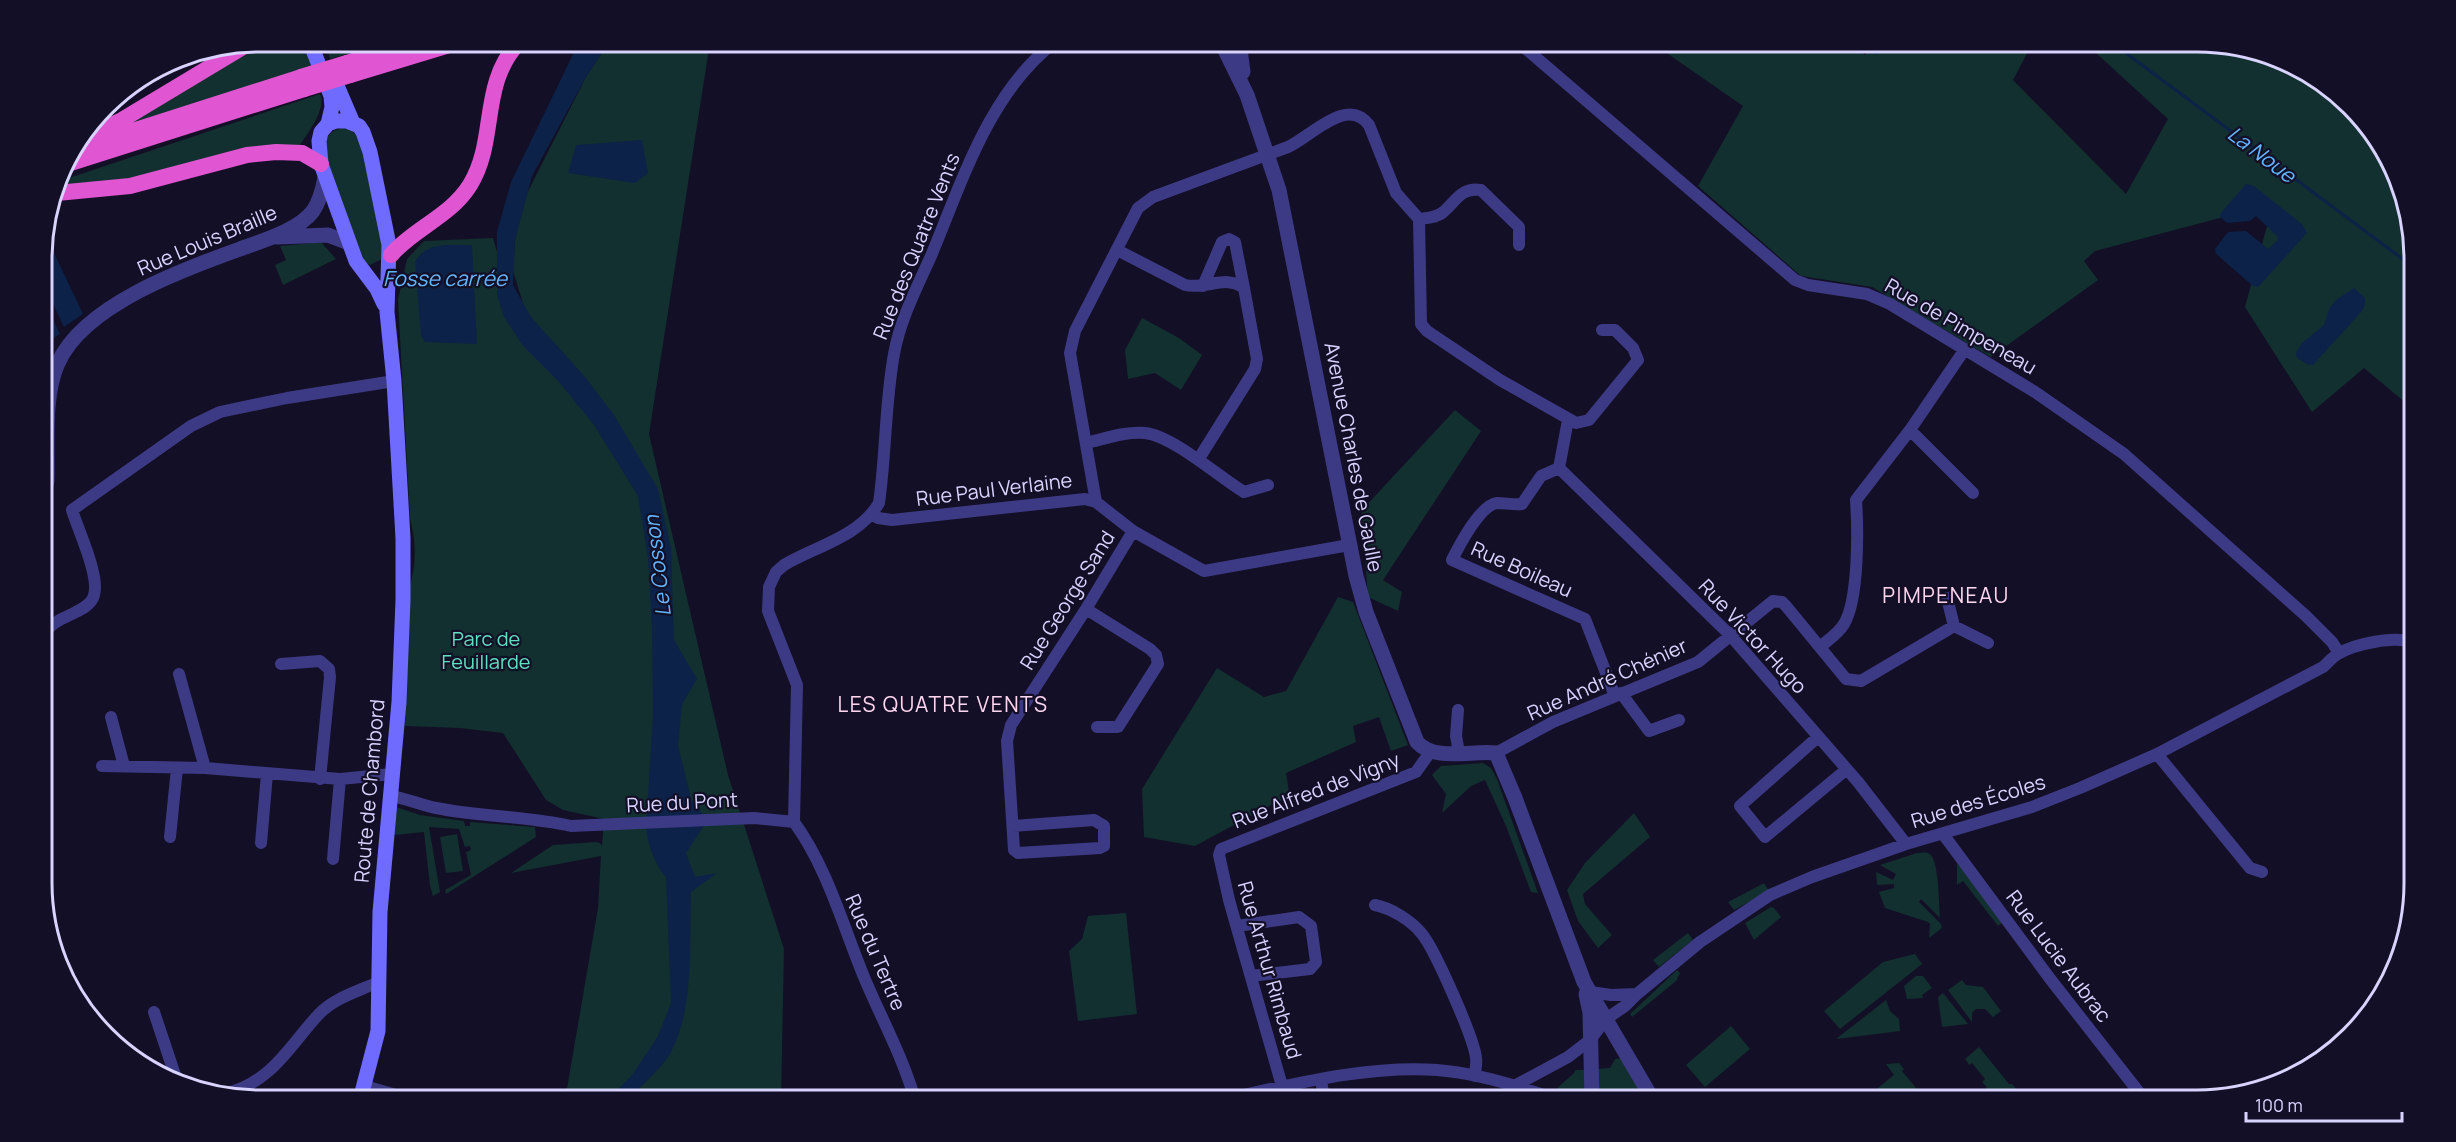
<svg xmlns="http://www.w3.org/2000/svg" width="2456" height="1142" viewBox="0 0 2456 1142" font-family="Manrope,sans-serif">
	<style>
		.green { fill: #12302f }
		.water { fill: #0c2248 }
		.lines { fill: none; stroke-linecap: round; stroke-linejoin: round }
		.stream { stroke: #0c2248; stroke-width: 3 }
		.minor { stroke: #3d3a85; stroke-width: 12 }
		.tertiary { stroke: #3d3a85; stroke-width: 15 }
		.secondary { stroke: #6f6bff; stroke-width: 15 }
		.trunk { stroke: #e055d1; stroke-width: 16 }
		.trunk-bridge { stroke: #e055d1; stroke-width: 16 }
		.labels { text-anchor: middle; dominant-baseline: central; stroke-width: 4.5; stroke-linejoin: round; paint-order: stroke }
		.street-label { font-size: 20px; fill: #d9d4ff; stroke: #130f26 }
		.park-label { font-size: 20px; fill: #5fe0c0; stroke: #130f26 }
		.water-label { font-size: 21px; font-style: italic; fill: #62b6ff; stroke: #130f26 }
		.neighbourhood-label { font-size: 21px; letter-spacing: 1.5px; fill: #ffd6f0; stroke: #130f26 }
		.rim { fill: none; stroke: #d9d4ff; stroke-width: 3 }
	</style>
	<rect width="100%" height="100%" fill="#130f26"/>
	<path class="green" d="M264,42h39l10,23 -191,63 117,-73z
		M325,42h63l-58,17z
		M609,42h101l-61,392 79,341 56,174 -3,151h-216l33,-192 3,-52 -90,17 42,-28 43,-3 4,1 2,3 2,-27 -41,-9 -17,-10 -43,-67 -43,-5 -55,-2 4,-138c8,-24 7,-46 1,-70l-12,-218 9,-41 17,-18 69,-3 20,70 23,37 -23,-74 4,-58 69,-136z
		M1676,42h173l16,13 10,-13h158l-20,38 113,114 42,-75 -73,-67 8,-10h93l84,17 89,69 43,104 1,177 -49,-41 -52,44 -67,-105 28,-103 -178,47 -11,10 14,19 -107,77 -119,-70 -71,-11 -103,-90 45,-80 -75,-52z
		M320,94c7,15 -13,40 -21,53l-184,34 -56,5 1,-5z
		M343,128c10,2 13,6 18,15l22,108 -1,8 -12,6 -5,-3 -4,-8 -36,-101c-1,-14 4,-23 18,-25z
		M321,242l15,17 -53,26 -8,-20 11,-5 -6,-14z
		M1142,318l37,20 23,17 -21,35 -26,-17 -27,6 -3,-29z
		M1455,410l26,21 -98,149 19,12 -4,19 -30,-14 -7,-86z
		M1338,597l15,5 55,143 -17,6 -12,-34 -26,9 3,16 -70,31 4,25 -15,5 -80,43 -51,-9 -2,-48 75,-121 47,29 22,-6z
		M1483,763l8,5 6,11 41,114 -7,-1 -25,-66 -21,-46 -14,6 -29,27 4,-19 -14,-19 9,-9z
		M396,807l24,8 44,6 1,5h5v-4l65,5 1,10 -90,57 -1,-4 26,-15 -5,-23 5,-2 -1,-4 -5,1 -6,-18 -30,-2 11,65 -7,4 -3,-10 -6,-54 -30,3z
		M1634,813l16,24 -67,57 2,10 27,31 -14,13 -20,-27 -11,-31 18,-27z
		M457,834l6,37 -17,2 -6,-36z
		M1917,853c5,0 10,-2 14,2 8,10 8,50 9,63l-19,-19 -2,3 22,22 1,4 -13,10 1,-14 -2,-2 -43,-14 -6,-16 15,-4v-4l-17,1 -1,-13 17,8 3,-6 -16,-9z
		M1957,863l46,59 -5,4 -35,-45 -6,4z
		M1764,883l5,8 -35,19 -6,-8z
		M1771,907l3,1 7,9 -27,23 -9,-17z
		M1126,913l11,101 -59,7 -9,-70 13,-12 6,-23z
		M1688,933l5,7 -34,27 -6,-7z
		M1915,954l7,10 -82,65 -16,-18 59,-49z
		M1677,970l3,3 -4,8 -44,36 -2,-3z
		M1916,976h7l9,12 -10,7 1,3 -16,1 -3,-13z
		M1962,980l4,5 17,2 18,24 -8,6 -8,-8h-9l-4,4v9l-24,-32z
		M1943,993l25,31 -26,3 -4,-30z
		M1886,1000l4,11 9,8 1,12 -64,8z
		M1731,1026l19,23 -45,38 -19,-22z
		M1979,1047l30,37h3l13,16h-41l-3,-4 -2,1 -2,-2 10,-8 -5,-5 3,-3 -13,-16 -3,2 -4,-6z
		M1622,1058l17,26v16h-42l-1,-31 14,-1 5,-9z
		M1899,1063l5,6 -2,2 15,18 2,-1 4,4 2,-2 5,10h-51l-6,-8 21,-17 -8,-11z
		M1576,1070h10v30h-17l-16,-5c6,-12 16,-15 23,-25z"/>
	<path class="water" d="M579,42h30l-23,35 -54,99 -17,64 -2,45 18,32 54,60 29,38 44,74 13,60 3,91 23,39 -15,25 -4,42 13,53 13,17 1,8 -19,29 9,24 22,-4 -26,19c-2,52 4,113 -20,160 -9,17 -30,33 -43,48h-20l24,-25 26,-39 13,-33 -5,-126c-11,-12 -18,-32 -20,-49l7,-114 -1,-85 -4,-72 -10,-61 -44,-71 -35,-43 -36,-36 -19,-29 -7,-22v-63l14,-50z
		M642,140l6,33 -13,10 -67,-10 8,-28z
		M2246,184l8,2 49,39 4,8 -49,54 -5,-1 -37,-32 -1,-5 13,-17 18,-1 22,18 9,-8 1,-4 -22,-21 -6,5 -23,2 -7,-6v-3z
		M45,234l38,80 -19,13c-15,-33 -29,-54 -19,-93z
		M472,245l5,99 -52,-2 -4,-6 -6,-74c12,-22 36,-16 57,-17z
		M2354,288l11,10v7l-3,6 -49,54h-4l-12,-7 -1,-5 5,-9 23,-19 5,-16 7,-9z
		M43,298l17,36 -17,11z"/>
	<g class="lines">
		<path class="stream" d="M1861,42l15,11 8,-11
			M2111,42l301,224"/>
		<path class="minor" d="M1518,42l277,238 13,5 59,9 23,10 145,88 89,62 182,162 26,26 7,11
			M1419,219c7,-1 16,-1 23,-6 14,-11 18,-26 39,-23l38,37v18
			M1117,250l68,35c21,5 41,-11 59,3l13,71 -2,10 -57,91
			M1203,286l19,-44 7,-3 6,3 9,46
			M1568,420l-9,48 -18,8 -19,28c-8,1 -17,-1 -25,-1 -17,2 -38,43 -45,57l133,59 30,77
			M1910,430l63,63
			M1086,443c18,-4 40,-12 59,-10 28,3 74,44 99,59l24,-7
			M1559,468l171,167 128,147 48,62
			M1096,502l-26,-149 5,-22 63,-123 15,-11 135,-50c25,-12 59,-51 81,-22l27,68 23,26 2,105 6,7 73,49 76,43 13,-3 49,-60 -5,-12 -18,-18h-13
			M873,514l5,4 14,2 193,-21 11,3 37,29 71,40 145,-26
			M1947,598l7,28 34,17
			M1086,609l64,40 6,6 2,9 -40,63h-21
			M45,634c6,-12 19,-16 29,-21 8,-4 18,-9 20,-18 6,-19 -16,-65 -22,-85l119,-84 29,-14 67,-14 107,-17
			M1820,647c8,-7 19,-14 24,-23 15,-25 14,-95 12,-124l54,-70 55,-81
			M281,664l39,-3 9,8 1,8 -10,102
			M179,674l26,94
			M1621,693l28,38 30,-11
			M1458,710l-2,26 3,16
			M111,717l13,49
			M1818,737l-78,69 25,31 82,-68
			M1496,753l57,-31 145,-60 75,-61 9,1 4,4 60,73 15,2 93,-55
			M2157,754l93,114 12,4
			M102,766l103,2 135,11 52,-5
			M390,796c16,2 30,9 46,12 45,9 91,8 135,18l183,-8 40,4
			M794,822l3,-137 -29,-74 1,-24 7,-15 8,-7c32,-19 75,-28 95,-62 7,-49 6,-100 15,-149 6,-34 23,-67 37,-98 31,-74 58,-164 124,-214
			M794,822c33,45 49,104 70,155 17,41 39,80 51,123
			M1013,826l81,-6 10,6v20l-4,2 -82,5 -4,-3 -7,-109 4,-16 9,-14 66,-102 47,-78
			M1943,834l108,146 94,120
			M170,837l7,-69
			M261,843l6,-69
			M333,859l7,-80
			M1375,905c16,3 37,16 47,29 13,16 52,104 54,124 1,6 -1,12 -1,18
			M1237,926l62,-9 12,9 5,36 -6,7 -59,7
			M1590,992l21,3 26,-1
			M154,1012l24,72
			M1321,1079l3,21
			M1516,1085l52,-28 22,-17 16,-21 19,-13 12,-12 63,-52 70,-47 42,-18 94,-33 126,-37 48,-19 77,-34 166,-87c5,-4 9,-10 15,-13 16,-10 58,-19 75,-11
			M365,1086l48,14
			M1282,1086l-53,-186 -10,-45 2,-6 195,-77 15,-21
			M227,1093c45,-11 63,-48 92,-79 16,-17 41,-23 61,-33
			M1220,1100c71,-15 145,-35 217,-30 41,3 82,16 120,30"/>
		<path class="tertiary" d="M1221,42l26,53 32,95 77,386 10,36 51,130c17,20 56,8 79,11l19,45 69,184 69,118
			M1239,42l4,30
			M277,237l51,-2 21,8
			M43,495l4,-14c1,-36 -4,-86 11,-118 26,-58 126,-94 182,-114 22,-8 59,-19 73,-38 7,-10 10,-23 12,-34
			M1586,994l4,19 2,87"/>
		<path class="secondary" d="M310,42l21,54 1,11 -4,17 -7,8 -2,9 2,23 35,97 21,28 7,15
			M335,81l18,42
			M328,124l8,-3h11l12,5 4,6 7,20 19,93 -2,67 7,69 9,157v62l-4,102 -19,210 -2,119 -18,69"/>
		<path class="trunk" d="M347,63l68,-21
			M350,75l109,-33
			M93,134l27,-13 128,-77
			M76,149l225,-72
			M64,165l240,-76
			M57,193l73,-7 117,-31 29,-3 26,1 19,11
			M391,255c23,-27 59,-38 79,-70 28,-46 9,-100 49,-143"/>
		<path class="trunk-bridge" d="M301,77l46,-14
			M304,89l46,-14"/>
	</g>
	<g class="labels">
		<g class="street-label">
			<text transform="translate(207 240) rotate(-23)">Rue Louis Braille</text>
			<text transform="translate(916 246) rotate(-68)">Rue des Quatre Vents</text>
			<text transform="translate(1961 326) rotate(30)">Rue de Pimpeneau</text>
			<text transform="translate(1354 457) rotate(79)">Avenue Charles de Gaulle</text>
			<text transform="translate(994 489) rotate(-7)">Rue Paul Verlaine</text>
			<text transform="translate(1522 569) rotate(24)">Rue Boileau</text>
			<text transform="translate(1067 600) rotate(-58)">Rue George Sand</text>
			<text transform="translate(1753 636) rotate(47)">Rue Victor Hugo</text>
			<text transform="translate(1607 679) rotate(-24)">Rue André Chénier</text>
			<text transform="translate(1316 790) rotate(-21)">Rue Alfred de Vigny</text>
			<text transform="translate(369 791) rotate(-85)">Route de Chambord</text>
			<text transform="translate(1978 801) rotate(-17)">Rue des Écoles</text>
			<text transform="translate(682 802) rotate(-3)">Rue du Pont</text>
			<text transform="translate(876 952) rotate(67)">Rue du Tertre</text>
			<text transform="translate(2059 956) rotate(53)">Rue Lucie Aubrac</text>
			<text transform="translate(1270 970) rotate(74)">Rue Arthur Rimbaud</text>
		</g>
		<g class="park-label">
			<text x="486" y="638">Parc de<tspan x="486" dy="23">Feuillarde</tspan></text>
		</g>
		<g class="water-label">
			<text transform="translate(2262 154) rotate(37)">La Noue</text>
			<text x="445" y="278">Fosse carrée</text>
			<text transform="translate(657 566) rotate(-97)">Le Cosson</text>
		</g>
		<g class="neighbourhood-label">
			<text x="1946" y="595">PIMPENEAU</text>
			<text x="943" y="704">LES QUATRE VENTS</text>
		</g>
	</g>
	<path d="M0 0H2456V1142H0ZM259 52H2197A207 207 0 0 1 2404 259V883A207 207 0 0 1 2197 1090H259A207 207 0 0 1 52 883V259A207 207 0 0 1 259 52Z" fill="#130f26" fill-rule="evenodd"/>
	<path class="rim" d="M259 52H2197A207 207 0 0 1 2404 259V883A207 207 0 0 1 2197 1090H259A207 207 0 0 1 52 883V259A207 207 0 0 1 259 52Z"/>
	<path d="M2246 1112v9h156v-9" fill="none" stroke="#d9d4ff" stroke-width="3"/>
	<text x="2255" y="1112" font-size="18" fill="#d9d4ff" stroke="#130f26" stroke-width="4.5" paint-order="stroke">100 m</text>
</svg>
